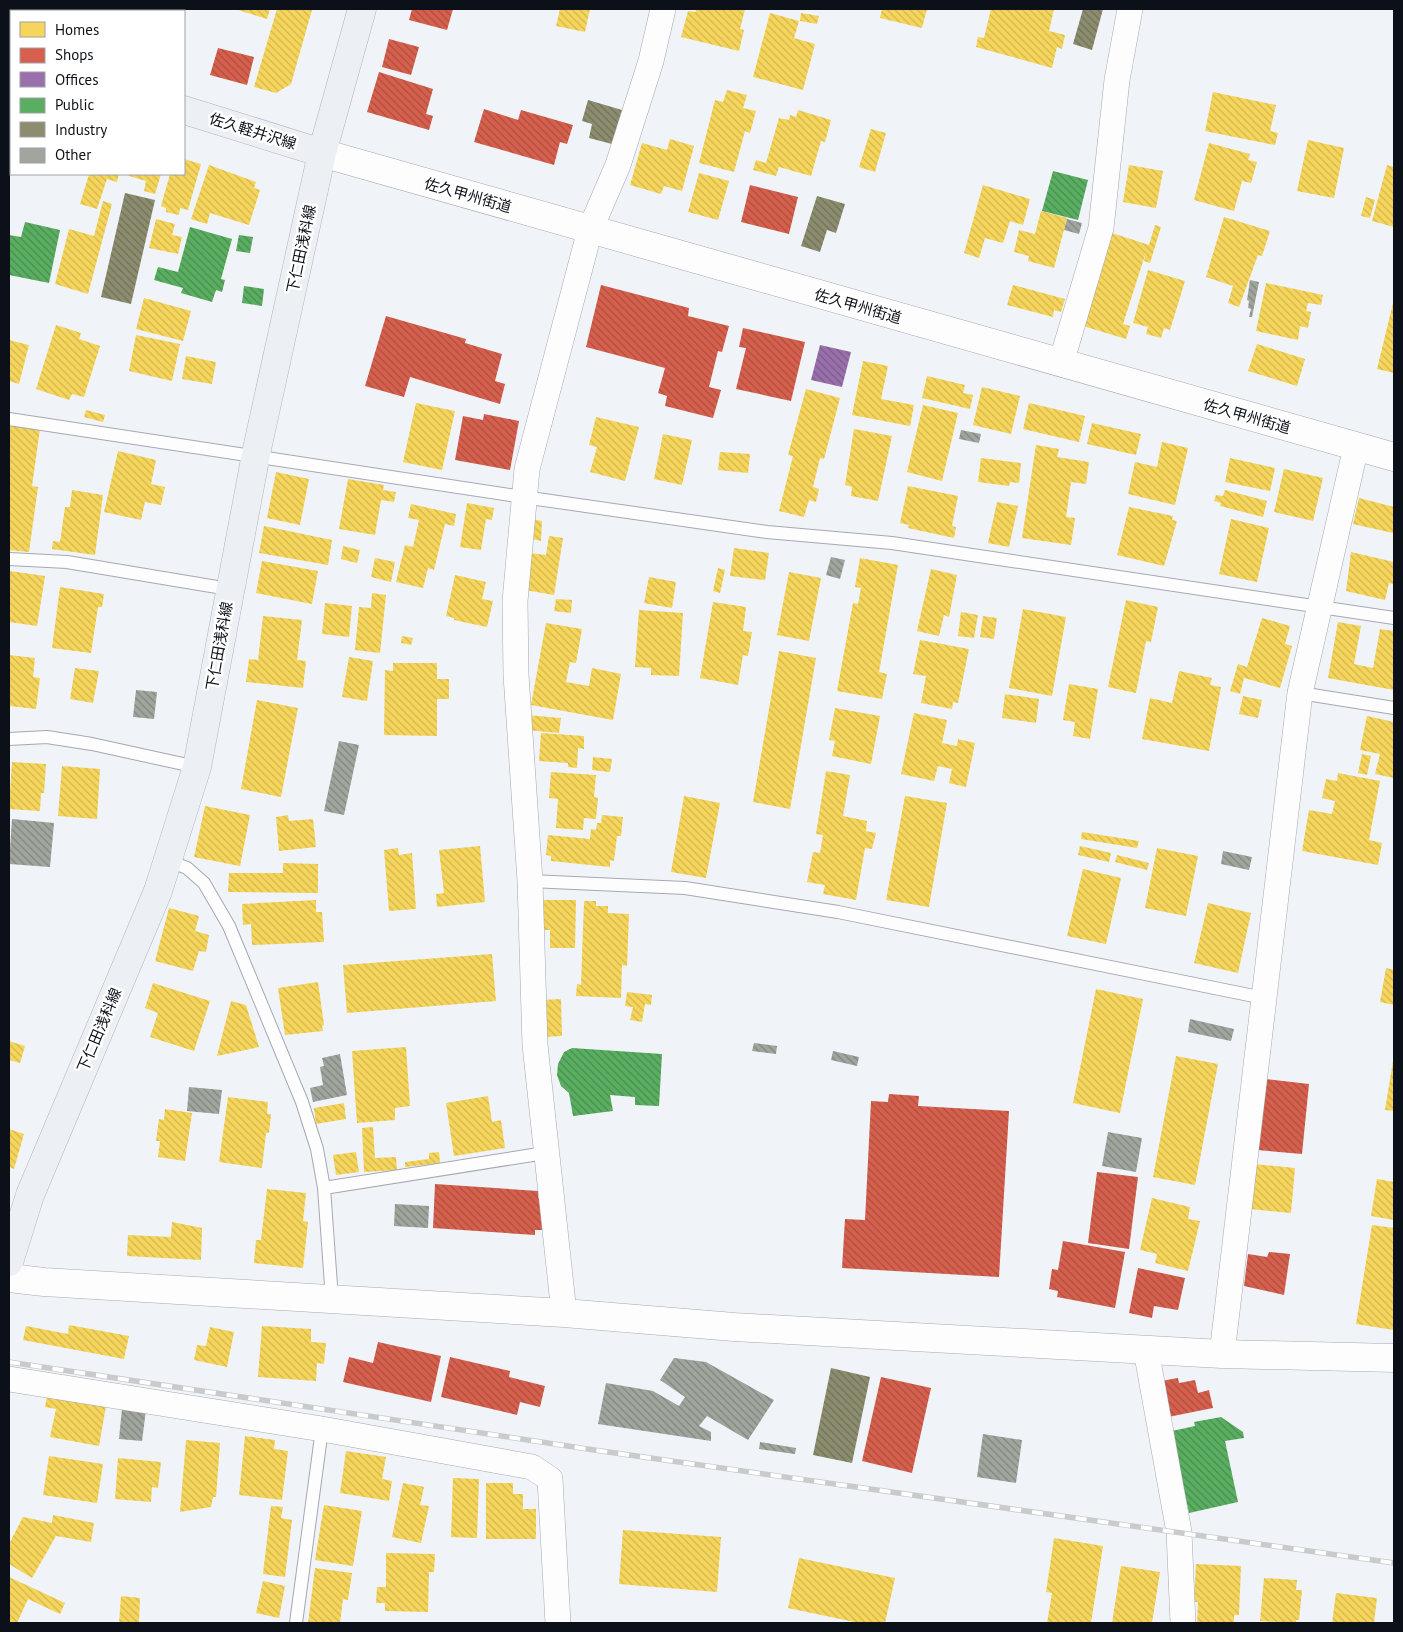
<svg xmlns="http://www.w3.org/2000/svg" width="1403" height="1632" viewBox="0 0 1403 1632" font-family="'PT Sans','Noto Sans JP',sans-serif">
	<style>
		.homes { fill: url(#homes-back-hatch) }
		.shops { fill: url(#shops-back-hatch) }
		.offices { fill: url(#offices-back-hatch) }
		.public { fill: url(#public-back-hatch) }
		.industry { fill: url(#industry-back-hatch) }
		.building { fill: url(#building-back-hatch) }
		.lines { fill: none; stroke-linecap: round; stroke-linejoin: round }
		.service-casing { stroke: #a5a9ae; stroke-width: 14 }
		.minor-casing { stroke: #a5a9ae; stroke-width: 26 }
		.tertiary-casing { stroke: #a5a9ae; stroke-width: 29 }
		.secondary-casing { stroke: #a5a9ae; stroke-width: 29 }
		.primary-casing { stroke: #adb5bf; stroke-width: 29 }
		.service { stroke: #fdfdfe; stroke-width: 12 }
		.minor { stroke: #fdfdfe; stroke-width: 25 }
		.tertiary { stroke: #fdfdfe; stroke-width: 28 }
		.secondary { stroke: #fdfdfe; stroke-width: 28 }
		.primary { stroke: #ecf0f5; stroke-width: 28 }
		.rail-casing { stroke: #c8cacb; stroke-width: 5.5 }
		.rail { stroke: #fff; stroke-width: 4; stroke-dasharray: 11; stroke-linecap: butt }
		.labels { text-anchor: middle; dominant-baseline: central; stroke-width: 5; stroke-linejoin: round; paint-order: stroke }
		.street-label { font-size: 15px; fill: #0c1119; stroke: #fff }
	</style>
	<defs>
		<pattern id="homes-back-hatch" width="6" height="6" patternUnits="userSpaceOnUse" patternTransform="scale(1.25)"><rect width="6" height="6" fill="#f6d55c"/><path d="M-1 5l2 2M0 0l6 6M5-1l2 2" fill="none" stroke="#d2b64f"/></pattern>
		<pattern id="shops-back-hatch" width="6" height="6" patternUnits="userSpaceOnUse" patternTransform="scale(1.25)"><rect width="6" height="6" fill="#d6604d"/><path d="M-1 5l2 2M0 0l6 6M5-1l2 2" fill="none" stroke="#ac4e3f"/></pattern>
		<pattern id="offices-back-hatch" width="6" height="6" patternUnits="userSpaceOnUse" patternTransform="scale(1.25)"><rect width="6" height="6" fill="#9970ab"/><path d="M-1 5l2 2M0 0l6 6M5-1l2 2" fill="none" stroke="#7b5b8a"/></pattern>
		<pattern id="public-back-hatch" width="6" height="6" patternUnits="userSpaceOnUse" patternTransform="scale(1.25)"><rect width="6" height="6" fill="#5aae61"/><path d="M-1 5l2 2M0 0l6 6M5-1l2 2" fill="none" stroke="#498c4f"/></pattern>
		<pattern id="industry-back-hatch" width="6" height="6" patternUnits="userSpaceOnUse" patternTransform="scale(1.25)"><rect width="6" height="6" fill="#8c8c6e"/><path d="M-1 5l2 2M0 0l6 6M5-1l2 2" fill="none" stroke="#71715a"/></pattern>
		<pattern id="building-back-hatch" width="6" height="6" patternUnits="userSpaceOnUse" patternTransform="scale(1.25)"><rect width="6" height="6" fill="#a0a59d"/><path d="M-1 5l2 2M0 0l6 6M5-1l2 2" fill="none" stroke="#81857f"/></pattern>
	</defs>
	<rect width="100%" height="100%" fill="#f0f4f8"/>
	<path class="homes" d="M80,9h28l-1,2h-27z
		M118,9h26l-1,2h-26z
		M235,9h35l-3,10z
		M277,9l35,1 -21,74 -15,9 -22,-6z
		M560,9h30l-5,23 -29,-6z
		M696,9h49l-5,20 4,1 -5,21 -58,-14 7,-26 8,1z
		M882,9h45l-5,19 -42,-10z
		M991,9h63l-5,22 16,4 -3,14 -5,-2 -5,21 -76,-21 2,-10 6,1z
		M770,13l29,8 -5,17 21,6 -12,46 -50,-13z
		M801,13l18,3 -2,8 -17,-3z
		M727,90l20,5 -4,13 13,3 -6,22 -5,-2 -11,41 -35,-9 16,-63 8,2z
		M1213,92l63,13 -6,26 8,2 -3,12 -70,-14z
		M798,110l33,10 -6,22 -4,-1 -10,35 -32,-9 -3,9 -23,-6 3,-10 10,3 13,-45 10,2 1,-5 6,2z
		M871,129l15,4 -11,39 -16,-5z
		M670,139l24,7 -12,45 -18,-5 -3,8 -31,-9 12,-42 25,7z
		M1308,140l36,8 -10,50 -37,-7z
		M1209,143l41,11 -2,6 9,2 -6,21 -9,-2 -8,30 -40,-11z
		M184,159l17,5 -13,46 -8,-2 -1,7 -13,-3v-4l-5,-2 9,-32h14z
		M209,165l47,17 -2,6 6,2 -11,35 -39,-12 -3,11 -16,-5z
		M1129,165l34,6 -7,37 -33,-6z
		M1387,165l7,2v60l-22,-6z
		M699,173l30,8 -11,39 -30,-8z
		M89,174h30l-2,8 -10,-3 -10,30 -17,-5z
		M129,174h32l-6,20 -11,-3 2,-10 -17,-5z
		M983,185l47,14 -7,26 -13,-4 -7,22 -18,-5 -6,20 -15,-5z
		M1366,197l9,3 -5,18 -9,-2z
		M103,201l9,3 -24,90 -33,-10 14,-55 25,7z
		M1041,211l26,7 -13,50 -26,-7 1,-5 -15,-4 5,-22 16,4z
		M1224,217l46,14 -8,25 -4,-1 -19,52 -11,-4 5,-17 -27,-9z
		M156,219l19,5 -3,11 10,2 -4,17 -29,-6z
		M1155,225l6,2 -11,36 -6,-2 2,-9 -23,72 7,2 -4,13 -43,-13 29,-93 37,12z
		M1148,270l37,11 -15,49 -6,-2 -3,10 -15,-4 2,-7 -15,-4z
		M1266,283l57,12 -2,10 -13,-2 -2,8 5,1 -3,16 -8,-2 -2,14 -42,-9z
		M1013,285l52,14 -4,13 -7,-2 -1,7 -46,-12z
		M144,298l47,13 -8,30 -47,-12z
		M1394,299v74l-17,-4z
		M56,325l25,8 -2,6 21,7 -16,51 -12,-3 -3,6 -33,-11z
		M136,335l44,9 -8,37 -43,-10z
		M9,340l20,5 -10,39 -10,-3z
		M1257,344l48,15 -8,27 -49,-15z
		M186,356l30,6 -4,22 -30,-5z
		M863,361l25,5 -7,33 33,6 -4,21 -58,-11z
		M927,376l38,9 -2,8 10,2 -3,14 -48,-11z
		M982,387l38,9 -9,38 -38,-9z
		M806,389l34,9 -16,61 -4,-1 -7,29 6,2 -3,13 -7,-2 -5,17 -25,-6 14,-55 -5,-1z
		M416,403l39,8 -13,59 -39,-8z
		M1029,403l56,13 -6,26 -56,-13z
		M923,405l35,8 -16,68 -35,-9z
		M86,410l19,5 -2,7 -19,-5z
		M596,417l43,10 -14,54 -35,-9 7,-25 -8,-2z
		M1092,423l49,11 -5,21 -49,-11z
		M9,424l31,5 -8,57 6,1 -9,65 -20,-2z
		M854,429l38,7 -14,65 -27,-5 1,-9 -7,-2z
		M663,434l29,6 -10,45 -28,-6z
		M1162,442l26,6 -13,57 -47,-11 7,-32 22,5z
		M1036,445l23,4 -2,8 32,5 -3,22 -15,-2 -5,35 9,1 -4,27 -49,-7z
		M118,451l38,9 -5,24 14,3 -4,18 -16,-3 -4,18 -37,-8z
		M720,452l30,2 -2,19 -30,-3z
		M981,458l40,5 -2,20 -9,-1 -1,4 -31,-4z
		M1230,458l45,10 -5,23 -45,-9z
		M1284,469l39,9 -10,43 -39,-9z
		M276,472l33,7 -9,46 -33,-7z
		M348,479l36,6 -1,5 13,2 -2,10 -13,-2 -6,35 -36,-6z
		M908,486l50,10 -6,30 4,1 -2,11 -46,-10 1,-3 -9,-2z
		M72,490l31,5 -8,60 -43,-6 1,-8 7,1 5,-35h5z
		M1225,490l42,11 -4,16 -43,-11 1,-3 -7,-2 2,-6 7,1z
		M1359,498l35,9 -1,26 -40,-9z
		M997,502l21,4 -9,41 -21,-4z
		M467,503l27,5 -2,12 -6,-1 -5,31 -21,-3z
		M411,504l45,10 -2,12 -9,-2 -11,46 -6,-2 -5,20 -27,-6 9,-37 8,2 6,-27 -11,-2z
		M1129,507l44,9 -1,4 5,1 -13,45 -47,-11z
		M531,519l11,2 -1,20 -13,-3z
		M1231,519l38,9 -12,54 -38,-8z
		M264,526l68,14 -4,25 -69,-12z
		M549,536l14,2 -9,57 -29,-5 5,-37 16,2z
		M343,546l17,4 -3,13 -16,-4z
		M734,548l35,5 -4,27 -35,-4z
		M1351,552l43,10 -1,22 -4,-1 -4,17 -39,-9z
		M375,558l20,4 -4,20 -20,-5z
		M860,558l38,7 -19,107 8,2 -5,25 -45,-8 16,-88 5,1 3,-16 -6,-1z
		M262,561l56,10 -6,33 -56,-11z
		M718,568l7,2 -5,23 -7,-2z
		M931,569l26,6 -8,42 -5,-2 -5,21 -22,-5z
		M10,571l35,5 -8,50 -28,-4z
		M789,572l32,6 -12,63 -32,-6z
		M455,575l31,7 -4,17 11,2 -6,26 -33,-7v-2l-8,-2z
		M649,577l27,5 -4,26 -28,-5z
		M60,587l44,7 -2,13h-4l-7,46 -39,-5z
		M372,593l14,2 -6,58 -25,-3 4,-43 12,1z
		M556,599l16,1 -1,13 -17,-2z
		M1126,600l32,7 -7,35 -5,-1 -10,52 -28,-6z
		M713,602l33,5 -3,24 9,1 -4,24 -5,-1 -5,30 -38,-7z
		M325,603l27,3 -3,31 -27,-3z
		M1023,609l43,8 -14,79 -43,-8z
		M639,610l44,3 -4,63 -28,-1v-7l-16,-1z
		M961,612l17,3 -4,23 -16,-2z
		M263,616l39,4 -5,40 9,1 -3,27 -57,-6 3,-23 9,1z
		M983,616l14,2 -3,21 -14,-2z
		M1262,618l28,8 -5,18 7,2 -12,42 -36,-10 -4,16 -10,-3 8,-27 9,3z
		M1338,622l23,4 -7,38 19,4 7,-39 14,2v59l-66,-12z
		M546,623l36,6 -6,34 -6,-1 -4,20 23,4 3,-18 29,6 -8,46 -82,-15z
		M402,636l11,2 -2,7 -10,-2z
		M920,640l49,9 -11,54 -5,-1 -1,7 -31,-6 5,-27 -13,-2z
		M779,651l37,7 -26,151 -37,-7z
		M9,655l26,3 -2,19 7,1 -4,31 -27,-3z
		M349,657l24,4 -6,40 -25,-4z
		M393,663h44v16h12v20h-12v37l-53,-1 1,-65 8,1z
		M75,668l24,3 -6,32 -23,-4z
		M1179,671l33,7 -2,7 11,2 -12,64 -67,-12 8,-41 22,5z
		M1069,684l29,5 -8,50 -17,-3 2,-14 -12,-2z
		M1005,694l34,5 -3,24 -34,-5z
		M1243,696l19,4 -4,18 -19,-4z
		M257,700l41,8 -17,89 -40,-8z
		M835,708l45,8 -9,48 -39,-8 3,-15 -6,-1z
		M914,713l33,7 -5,23 15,3 1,-7 17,4 -9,44 -17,-4 3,-14 -14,-3 -4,15 -33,-7z
		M527,715l34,3 -2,15 -33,-3z
		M1367,716l27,6v56l-19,-4 5,-20 -20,-4z
		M541,733l43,3v13l-6,-1 -1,20 -9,-1v-4l-29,-2z
		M1362,754l9,2 -4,19 -9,-2z
		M593,757l19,2 -2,13 -18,-2z
		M12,762l34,2 -2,29h-3l-1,18 -31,-2z
		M62,766l38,3 -3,50 -39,-3z
		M826,771l24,4 -7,41 24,5 -1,10 10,2 -4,16 -7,-1 -9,52 -33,-6 2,-9 -18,-3 6,-30 7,1 3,-18 -7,-1z
		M551,772l45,3 -2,22 4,1 -2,21 -12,-1 -1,12 -27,-2 2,-29 -9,-1z
		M1338,773l42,8 -11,59 13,3 -4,22 -76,-14 7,-41 23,4 3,-13 -13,-3 4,-19 11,2z
		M684,796l36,7 -14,75 -35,-6z
		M905,796l42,7 -18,104 -43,-7z
		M205,806l45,9 -10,51 -46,-9z
		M288,815l1,6 24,-2 3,28 -37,4 -3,-34z
		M602,815l21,2 -2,19h-4l-3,25 -4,-1v7l-59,-6v-5l-5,-1 2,-20 42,4 1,-10 5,1 1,-7h4z
		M1082,832l57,9 -2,7 -56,-9z
		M480,846l5,56 -48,5 -1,-13 8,-1 -5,-43z
		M1080,846l31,7 -2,9 -31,-7z
		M398,848l1,7 13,-2 4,56 -27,2 -5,-61z
		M1157,848l41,8 -12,60 -41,-8z
		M1117,855l32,8 -2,7 -32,-8z
		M283,863l35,1v29l-90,-1 1,-19h54z
		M1083,869l38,9 -15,66 -39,-8z
		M316,900v12h6l2,30 -72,3 -1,-21 -8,1 -1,-21z
		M543,900h33l-1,48h-25v-18h-7z
		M584,901h12v5h12v7l21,1 -2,52 -5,-1 -1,33 -45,-2 1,-12 4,1z
		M1208,903l43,10 -13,60 -44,-10z
		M169,908l30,8 -4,15 14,4 -3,17 -7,-1 -6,20 -38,-10z
		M492,954l4,47 -149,12 -4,-48z
		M1386,968l8,2v35l-14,-3z
		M318,982l6,43 -2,1 1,5 -38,4 -7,-47z
		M153,983l57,18 -16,50 -44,-14 8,-24 -13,-5z
		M1096,989l47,10 -23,114 -47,-10z
		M627,992l25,3 -1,10 -6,-1 -3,18 -12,-2 3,-13 -8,-1z
		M561,999l1,37 -19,1 -1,-37z
		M231,1001l15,4 13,42 -42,9z
		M9,1041l16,5 -5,17 -11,-3z
		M406,1047l4,59 -15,2v12l-38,3 -5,-72z
		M1176,1056l42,8 -23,121 -42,-8z
		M1393,1061h1v50l-9,-1z
		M488,1096l4,26 9,-2 4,28 -51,8 -8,-53z
		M228,1097l40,5 -1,12h4l-2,19h-3l-4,35 -43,-6z
		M344,1103l2,16 -30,5 -2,-16z
		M165,1109l27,4 -7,48 -27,-4 2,-16h-4l3,-22 5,1z
		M373,1127l2,31 21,-1 1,13 -33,2 -2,-44z
		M9,1129l15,5 -10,35 -5,-2z
		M356,1152l3,20 -23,3 -3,-20z
		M439,1152l1,11 -35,4v-5l24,-3v-6z
		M1254,1164l41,4 -4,45 -41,-4z
		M1377,1179l17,3v38l-23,-4z
		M267,1189l39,4 -3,28 5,1 -5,46 -49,-5 2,-23h5z
		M1152,1198l38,9 -2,12 12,2 -12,50 -33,-8 2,-9 -17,-4z
		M172,1222l30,6 -1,32 -74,-4 1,-21 43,2z
		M1372,1225l22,3v102l-38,-6z
		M69,1325l60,11 -5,23 -101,-19 3,-14 42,8z
		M262,1326l49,3v13l15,1 -2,21 -7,-1 -1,18 -58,-4z
		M210,1327l24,5 -7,35 -33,-7 3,-15 9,1z
		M47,1396l59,10 -7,40 -49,-9 6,-28 -11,-2z
		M245,1436l30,4 -1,9 14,2 -6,49 -43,-5z
		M186,1440l34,3 -4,54h-3l-2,10 -31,5z
		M346,1451l40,6 -4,22 10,2 -3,20 -49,-8z
		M49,1456l54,8 -6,39 -54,-8z
		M118,1458l43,4 -3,26 -6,-1 -1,15 -36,-3z
		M453,1478l26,1 -2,59 -26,-1z
		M403,1483l21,4 -4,18 9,1 -8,37 -29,-6z
		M486,1483h27v11h10v15h13v30h-50z
		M324,1505l38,6 -9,55 -38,-6z
		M271,1506l12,1 -2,11 11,2 -7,57 -22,-3z
		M53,1515l41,8 -3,19 -35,-6 -24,42 -23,-14v-20l14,-27 29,6z
		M623,1530l98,7 -4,55 -98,-8z
		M1054,1538l49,8 -12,77h-44l5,-30 -6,-1z
		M386,1553l49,1 -1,18h-5l-1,40 -43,-1v-8h-9l1,-16h9z
		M799,1558l96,20 -10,45h-26l-71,-15z
		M1196,1564l45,2 -2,49h-5v8h-37l1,-21h-4z
		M1121,1566l39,6 -8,51h-40z
		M315,1568l37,5 -4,27 -5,-1 -3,24h-32z
		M9,1577l56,26 -5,11 -32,-15 -11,24h-8z
		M1264,1578l33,2 -1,10h6l-3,30h-3v3l-36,-2z
		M263,1581l22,5 -6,32 -23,-5z
		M1336,1593l41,5 -3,25h-42z
		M121,1596l19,2 -1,25h-20z"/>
	<path class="shops" d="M412,9h41l-6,21 -38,-10z
		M389,39l30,8 -8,28 -29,-8z
		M218,48l36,9 -7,28 -37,-10z
		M379,72l54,17 -7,25 7,2 -4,14 -62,-18z
		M484,109l34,11 3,-10 52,15 -6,19 -7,-2 -6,23 -80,-23z
		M750,185l48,12 -9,37 -48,-12z
		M601,285l88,23 -1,8 41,10 -7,26 -4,-1 -9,36 12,3 -8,28 -48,-12 2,-10 -9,-3 7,-25 -79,-21z
		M386,316l80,23 -1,4 37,11 -7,27 10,3 -5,20 -90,-27 -6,20 -39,-11z
		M743,328l62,14 -14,59 -55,-12 10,-41 -7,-1z
		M484,414l35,7 -9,49 -55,-10 8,-44 20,4z
		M1265,1079l44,5 -7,70 -45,-4z
		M889,1094l30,2 -1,10 91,5 -10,166 -157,-9 3,-49 20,1 6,-119 17,1z
		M1097,1172l41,5 -9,72 -41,-6z
		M435,1184l103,7v7l7,1 -3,31h-7v5l-102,-7z
		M1063,1241l62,11 -10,56 -58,-11 1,-6 -9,-2 3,-20 6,1z
		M1269,1252l21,2 -6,41 -40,-9 4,-32 19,3z
		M1138,1268l47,10 -7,32 -24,-4 -2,12 -23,-5z
		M378,1342l63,14 -10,46 -88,-20 6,-25 24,6z
		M450,1357l60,14 -1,6 36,9 -5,21 -20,-5 -3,13 -76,-18z
		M881,1377l50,11 -19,85 -50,-12z
		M1178,1378l1,5 16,-3 3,13 11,-3 4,18 -45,9 -7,-36z"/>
	<path class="offices" d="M820,345l31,7 -9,35 -31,-7z"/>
	<path class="public" d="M1053,171l35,9 -10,40 -36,-9z
		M25,222l35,8 -11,53 -40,-8v-40l12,2z
		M190,227l42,12 -11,40 4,1 -3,12 -6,-2 -4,12 -31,-9 2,-5 -29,-8 4,-13 20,5z
		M239,235l14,2 -3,16 -14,-2z
		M244,286l20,3 -2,17 -20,-3z
		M572,1048l90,6 -3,52 -24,-1v-8l-25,-2 3,16 -40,5 -4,-23 -8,-7 -4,-11 1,-11 6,-12z
		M1221,1417l22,15 1,6 -19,3 13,61 -49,11 -17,-82 23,-5 -1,-4z"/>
	<path class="industry" d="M1083,9h20l-11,41 -19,-6z
		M588,100l34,10 -10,34 -23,-6 3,-14 -10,-3z
		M125,193l30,7 -24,104 -30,-7z
		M817,196l28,8 -9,29 -9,-3 -7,22 -19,-6z
		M831,1368l39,9 -18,86 -39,-8z"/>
	<path class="building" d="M1067,219l15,4 -3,11 -15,-4z
		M1250,280l9,2 -7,35h-3l2,-8 -3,-1 1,-7 -2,-1z
		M961,430l20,4 -2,9 -20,-4z
		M831,557l14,3 -5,19 -14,-4z
		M136,690l21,2 -3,27 -21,-2z
		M339,741l20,4 -15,70 -20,-4z
		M12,819l42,4 -4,44 -41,-3z
		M1223,851l29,6 -3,13 -28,-6z
		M1190,1019l44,10 -3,12 -43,-9z
		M754,1043l23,3 -1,8 -24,-3z
		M833,1051l26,6 -2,9 -26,-6z
		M340,1054l7,41 -34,7 -3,-14 13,-3 -3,-18 4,-1 -2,-8z
		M189,1087l33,3 -3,24 -32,-3z
		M1108,1132l34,6 -6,34 -34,-6z
		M395,1204l34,2 -1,22 -34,-2z
		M674,1358l32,4 68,38 -26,40 -41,-24 -8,10 12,6v9l-113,-17 8,-41 47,8 26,15 6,-9 -25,-17z
		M122,1408l24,2 -4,31 -23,-2z
		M983,1434l39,6 -6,43 -39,-6z
		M760,1442l36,6 -1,6 -36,-5z"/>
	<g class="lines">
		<g class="service-casing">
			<path id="service" d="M9,419l514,78 244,35 125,11 502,75
				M9,559l58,3 162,27
				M1300,693l94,15
				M9,739l38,-2 45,7 105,23
				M169,861l18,7 17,15 25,43 73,176 15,47 7,39 8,111
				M530,881l155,7 153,24 426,86
				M324,1188l221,-35
				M296,1623l26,-194"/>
		</g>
		<g class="minor-casing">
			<path id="minor" d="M1061,363l40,-135 16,-148 13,-71
				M564,1313l-29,-268 -5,-164 -14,-206 -1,-74 12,-132 63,-239 28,-65 33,-104 12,-52
				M1146,1350l33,182 4,91
				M1222,1354l78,-661 56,-246
				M9,1379l313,50 210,38 18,12 8,144"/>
		</g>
		<g class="tertiary-casing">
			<path id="tertiary" d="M9,1278l35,4 520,31 170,14 180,10 308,17 172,4"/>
		</g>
		<g class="secondary-casing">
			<path id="secondary" d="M322,153l1072,304"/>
		</g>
		<g class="primary-casing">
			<path id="primary" d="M9,56h2
				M184,110l138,43
				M9,1262l21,-67 128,-304 39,-124 60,-318 65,-296 40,-144"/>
		</g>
		<use href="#service" class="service"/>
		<use href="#minor" class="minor"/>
		<use href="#tertiary" class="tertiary"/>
		<use href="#secondary" class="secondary"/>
		<use href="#primary" class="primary"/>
		<g class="rail-casing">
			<path id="rail" d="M9,1362l592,89 793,112"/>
		</g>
		<use href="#rail" class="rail"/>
	</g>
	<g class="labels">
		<g class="street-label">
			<text transform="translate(253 131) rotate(17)">佐久軽井沢線</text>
			<text transform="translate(468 195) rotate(16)">佐久甲州街道</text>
			<text transform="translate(301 249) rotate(-78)">下仁田浅科線</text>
			<text transform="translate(858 306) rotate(16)">佐久甲州街道</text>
			<text transform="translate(1247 416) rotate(16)">佐久甲州街道</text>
			<text transform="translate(219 646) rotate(-80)">下仁田浅科線</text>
			<text transform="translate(99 1030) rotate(-67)">下仁田浅科線</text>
		</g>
	</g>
	<rect width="1403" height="1632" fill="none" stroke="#0c1119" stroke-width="20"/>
	<rect x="10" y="10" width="175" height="165" fill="#ffffff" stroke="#9ea0a3"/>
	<rect x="20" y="22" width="25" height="15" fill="#f6d55c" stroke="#9ea0a3"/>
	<text x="55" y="35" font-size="15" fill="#0c1119">Homes</text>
	<rect x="20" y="48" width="25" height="15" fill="#d6604d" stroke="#9ea0a3"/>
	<text x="55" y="60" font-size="15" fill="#0c1119">Shops</text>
	<rect x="20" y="72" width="25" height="15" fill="#9970ab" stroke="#9ea0a3"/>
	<text x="55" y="85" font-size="15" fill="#0c1119">Offices</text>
	<rect x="20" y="98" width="25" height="15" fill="#5aae61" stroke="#9ea0a3"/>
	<text x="55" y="110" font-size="15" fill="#0c1119">Public</text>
	<rect x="20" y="122" width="25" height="15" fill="#8c8c6e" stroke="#9ea0a3"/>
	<text x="55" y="135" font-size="15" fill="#0c1119">Industry</text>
	<rect x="20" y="148" width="25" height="15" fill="#a0a59d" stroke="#9ea0a3"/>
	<text x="55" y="160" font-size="15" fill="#0c1119">Other</text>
</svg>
